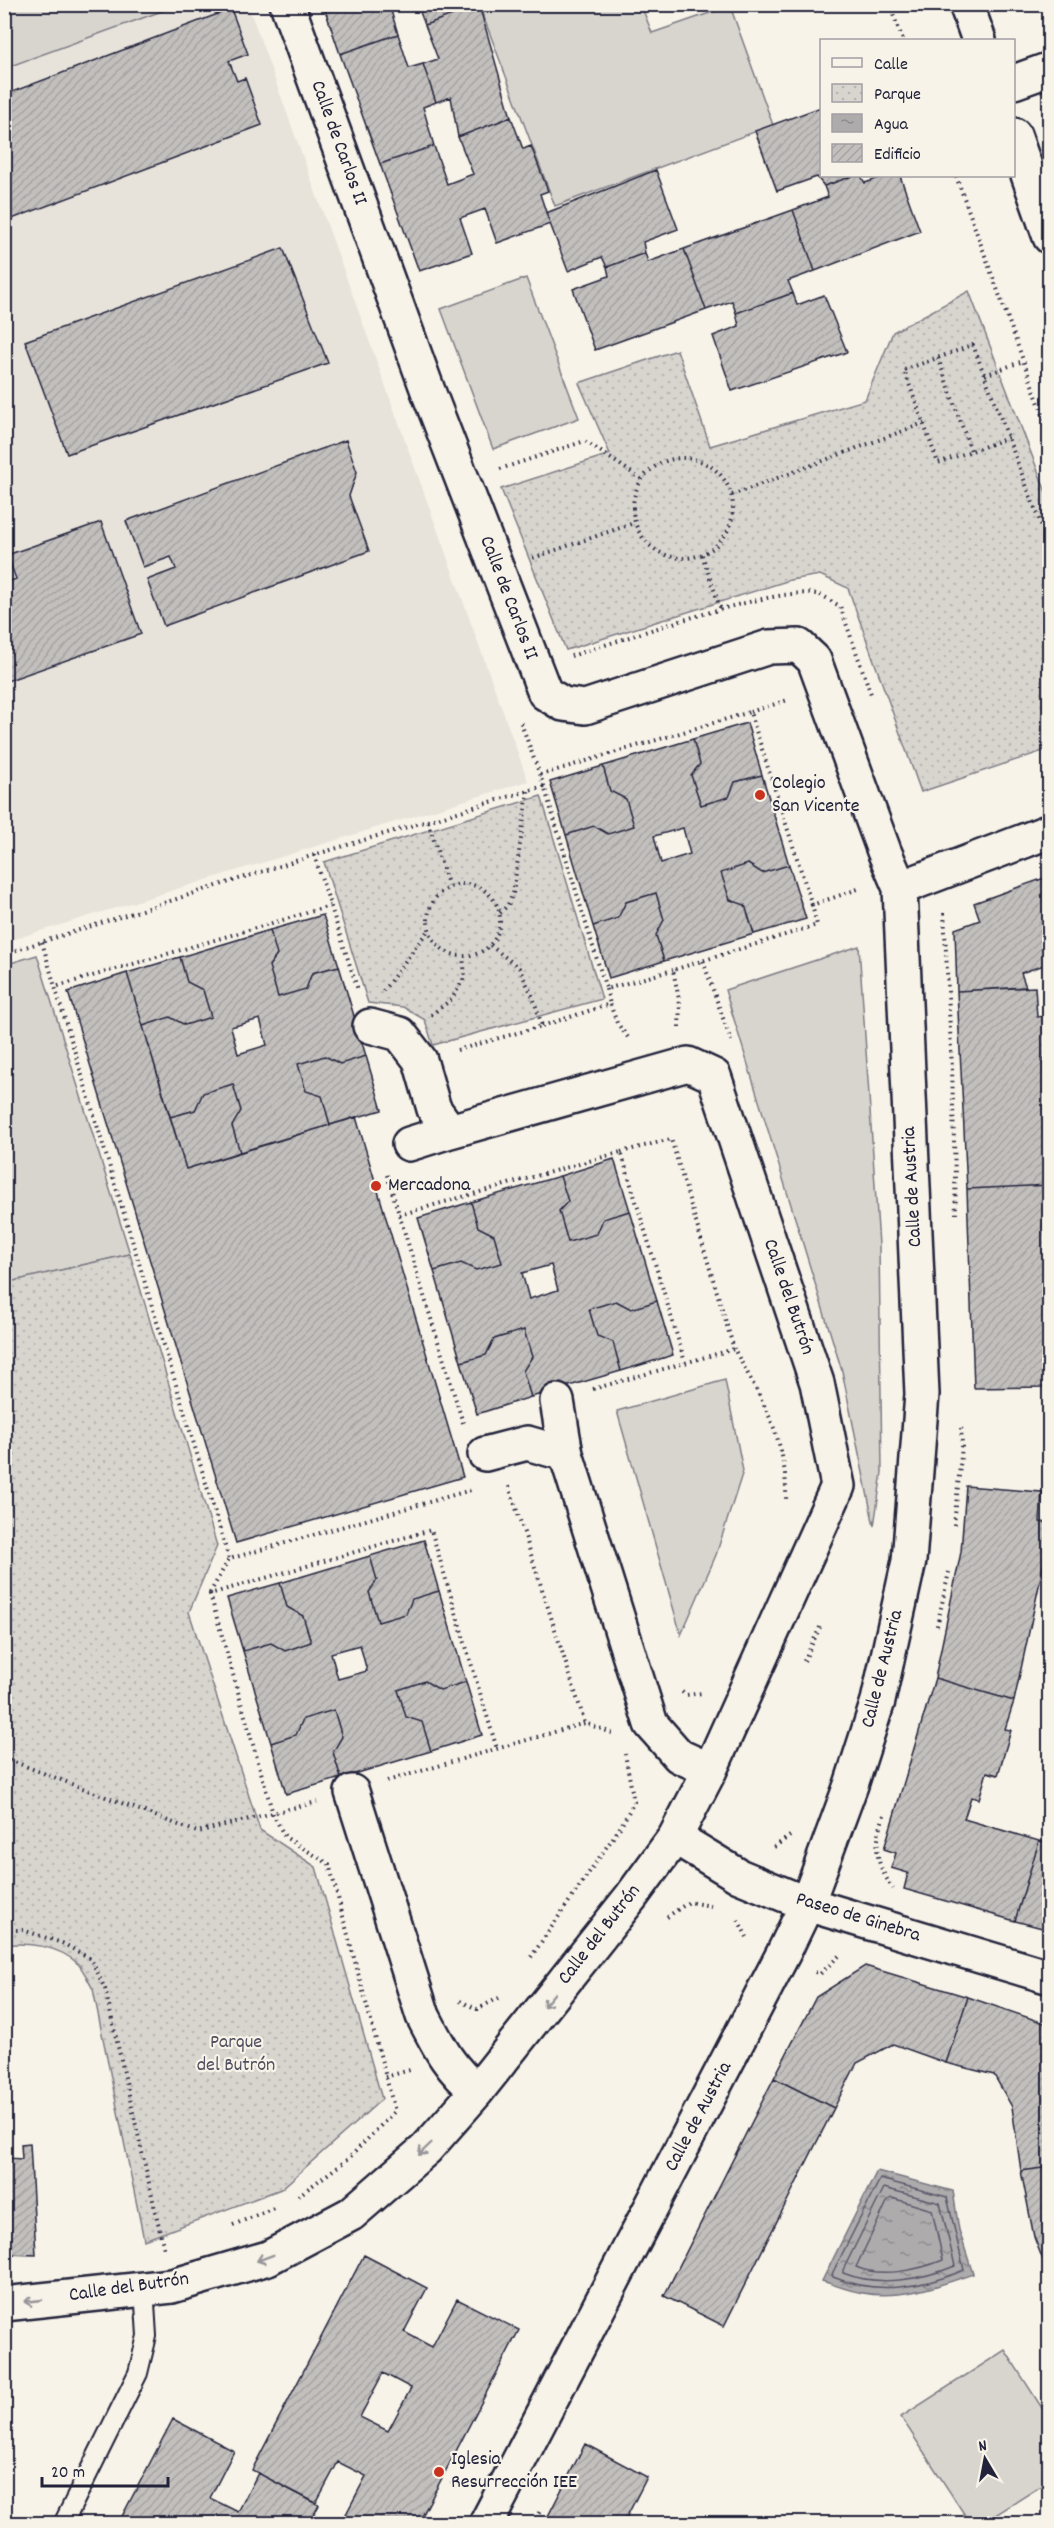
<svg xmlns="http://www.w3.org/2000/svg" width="1054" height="2528" viewBox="0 0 1054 2528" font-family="Dekko,sans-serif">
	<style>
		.built { fill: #e7e3db }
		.green { fill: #d8d5cf; stroke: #7d7c85; stroke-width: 1.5 }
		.park { fill: url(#park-dots); stroke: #7d7c85; stroke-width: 1.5 }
		.water { fill: url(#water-ripples); stroke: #76747f; stroke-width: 1.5 }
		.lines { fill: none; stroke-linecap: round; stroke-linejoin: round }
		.shore { stroke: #5a5969; stroke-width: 1.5 }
		.building { fill: url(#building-hatch); stroke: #22223b; stroke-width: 1.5; fill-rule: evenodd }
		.lane-casing { stroke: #22223b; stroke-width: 22 }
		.street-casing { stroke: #22223b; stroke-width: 38 }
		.path { stroke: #22223b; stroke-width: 4; stroke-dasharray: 1.5 4.5; stroke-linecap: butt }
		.lane { stroke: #f7f3e8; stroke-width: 18 }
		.street { stroke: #f7f3e8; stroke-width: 33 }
		.oneway { stroke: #97959a }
		.poi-dot { fill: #c8321e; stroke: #f7f3e8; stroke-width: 2 }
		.labels { text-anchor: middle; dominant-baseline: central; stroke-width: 4.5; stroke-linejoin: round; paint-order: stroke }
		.street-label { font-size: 20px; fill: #22223b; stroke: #f7f3e8 }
		.poi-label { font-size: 20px; fill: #22223b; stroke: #f7f3e8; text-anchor: start }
		.park-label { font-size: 20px; fill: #504f60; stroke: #f7f3e8 }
	</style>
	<defs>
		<pattern id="park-dots" width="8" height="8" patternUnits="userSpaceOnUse" patternTransform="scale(1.5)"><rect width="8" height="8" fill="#d8d5cf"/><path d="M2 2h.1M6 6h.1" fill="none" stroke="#b9b7b3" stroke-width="1.8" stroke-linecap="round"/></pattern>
		<pattern id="water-ripples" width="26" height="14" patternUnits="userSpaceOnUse" patternTransform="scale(1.5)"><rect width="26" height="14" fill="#aeabad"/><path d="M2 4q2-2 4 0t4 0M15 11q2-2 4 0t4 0" fill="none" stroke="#8d8b8e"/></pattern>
		<pattern id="building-hatch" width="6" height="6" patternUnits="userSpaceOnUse" patternTransform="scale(1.5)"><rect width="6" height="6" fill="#c2bfbd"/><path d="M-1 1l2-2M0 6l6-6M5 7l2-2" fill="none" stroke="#a6a4a3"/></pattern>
	</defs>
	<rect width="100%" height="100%" fill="#f7f3e8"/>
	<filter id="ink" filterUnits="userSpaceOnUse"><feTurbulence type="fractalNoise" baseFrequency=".0167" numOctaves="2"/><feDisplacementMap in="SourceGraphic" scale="12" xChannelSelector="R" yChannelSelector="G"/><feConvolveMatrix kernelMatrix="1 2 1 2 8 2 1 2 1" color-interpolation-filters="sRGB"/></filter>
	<g filter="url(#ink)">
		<path class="built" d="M5,5h243l280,776 -523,161z"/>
		<path class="green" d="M5,4h167l1,3 -168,61z
			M479,5h162l11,28 78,-27 43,119 -218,81z
			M526,278l53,140 -86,31 -52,-140z
			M859,946l20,299 3,227 -8,54 -32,-155 -117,-381z
			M37,955l93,299 -125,29 -1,-318z
			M725,1380l18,91 -27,84 -35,80 -64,-224z
			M1005,2350l44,69v62l-66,42h-13l-69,-106z"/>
		<path class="park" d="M969,291l80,209v249l-128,43 -73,-204 -28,-13 -30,5 -224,70 -65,-161 109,-35 -31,-71 98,-33 33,96 155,-46 28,-68z
			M541,796l61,203 -169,46 -8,-25 -22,-13 -35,-4 -44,-141z
			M130,1254l87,292 -28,66 71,218 56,37 66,232 -101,90 -137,51 -51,-251c-5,-8 -9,-19 -15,-25 -18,-18 -50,-22 -74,-19l1,-662z"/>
		<path class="water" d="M877,2171l76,20 6,39 14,44c-34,12 -73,26 -110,19 -14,-2 -28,-8 -41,-12z"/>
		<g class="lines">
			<path class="shore" d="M880,2179l67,18 17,73c-41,18 -89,25 -131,7l-1,-3z
				M884,2188l56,15 15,63c-34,14 -77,21 -112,7v-3z
				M892,2198l40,12 11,50c-24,10 -62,18 -87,7l32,-67z"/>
		</g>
		<path class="building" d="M323,4h66l9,30 -58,20z
			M417,4h62v1l-54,20z
			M479,5l32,112 -53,20 -7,-40 -15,5 -13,-38 15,-5 -13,-34z
			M231,9l17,45 -19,7 8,20 8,-3 17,47 -258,97v-127z
			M398,34l11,34 14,-4 13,38 -13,5 11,39 -54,18 -40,-110z
			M821,107l1,69h31l-29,10 -7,-9 -40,14 -22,-60z
			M511,117l12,32 8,-3 17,45 -8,3 10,30 -53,19 -12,-34 -25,9 12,35 -53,18 -39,-107 54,-18 13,38 26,-10 -15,-37z
			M656,170l22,59 -35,13 2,11 -38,14 -5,-10 -34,14 -22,-58z
			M853,176h8l4,7 20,-7h15l20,55 -105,40 -22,-61 35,-13 -4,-11z
			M793,210l22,61 -27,10 5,12 -57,20 -4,-12 -26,9 -22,-61z
			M283,248l45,115 -261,91 -42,-113z
			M684,249l22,61 -111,40 -22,-61 36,-13 -2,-9 38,-14 3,9z
			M793,293l4,12 27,-10 23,57 -115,39 -19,-55 26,-10 -3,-13z
			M346,440l11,32 -8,24 20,55 -205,75 -17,-46 29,-11 -5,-12 -28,10 -17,-46z
			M101,522l40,112 -137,48v-99l12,-4 -9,-24z
			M747,723l15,52 -27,7 -6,15 -28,8 -10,-30 9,-11 -7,-25z
			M693,739l7,25 -9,11 10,30 28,-8 6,-15 27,-7 27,90 -27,8 -14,-9 -27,9 9,27 15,5 9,29 -90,27 -8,-26 8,-15 -8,-27 -30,9 -8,16 -25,8 -27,-91 28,-9 14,8 26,-8 -8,-27 -16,-8 -7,-25zM683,828l7,26 -29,9 -7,-27z
			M603,766l7,25 16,8 8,27 -26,8 -14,-8 -28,9 -16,-53z
			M748,864l14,9 27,-8 17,54 -52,15 -9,-29 -15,-5 -9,-27z
			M1050,876v87l-29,10 5,14 -69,4 -2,-62 25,-9 -6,-17z
			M656,893l8,27 -8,15 8,26 -55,17 -16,-52 25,-8 8,-16z
			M323,915l16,51 -27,7 -6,16 -28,8 -9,-31 8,-11 -7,-25z
			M270,930l7,25 -8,11 9,31 28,-8 6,-16 27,-7 27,90 -26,8 -15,-8 -27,8 8,27 16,5 8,29 -90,27 -8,-26 9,-15 -8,-27 -30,9 -8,17 -25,7 -27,-91 27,-9 15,8 26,-8 -8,-27 -16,-8 -7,-25zM260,1019l7,26 -29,9 -7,-27z
			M180,957l7,25 16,8 8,27 -26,8 -15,-8 -27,9 -16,-53z
			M127,973l59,196 170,-52 107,360 -227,66 -168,-551z
			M1035,987l2,30 10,-1 2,42h-5l2,57h4v70l-83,4 -10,-198z
			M325,1056l15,8 26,-8 16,54 -52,15 -8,-29 -16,-5 -8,-27z
			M233,1084l8,27 -9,15 8,26 -54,17 -16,-52 25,-7 8,-17z
			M614,1159l16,52 -27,8 -6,15 -29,8 -9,-31 9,-10 -8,-25z
			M560,1176l8,25 -9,10 9,31 29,-8 6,-15 27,-8 27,90 -26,8 -15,-8 -27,8 8,27 16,6 8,29 -90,26 -8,-26 9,-14 -8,-27 -30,9 -8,16 -25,7 -27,-91 27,-8 15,7 26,-7 -8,-28 -16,-8 -7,-25zM551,1265l7,25 -29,9 -7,-26z
			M1050,1185l-2,202 -74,1 -7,-199z
			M471,1202l7,25 16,8 8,28 -26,7 -15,-7 -27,8 -16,-53z
			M616,1301l15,8 26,-8 16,54 -52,16 -8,-29 -16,-6 -8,-27z
			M524,1330l8,27 -9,14 8,26 -54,17 -16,-52 25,-7 8,-16z
			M966,1486l76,6 -2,30 10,1 -5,35 -31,143 -79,-23 26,-126z
			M424,1540l15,51 -27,8 -6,15 -28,8 -9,-30 8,-12 -7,-24z
			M370,1556l7,24 -8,12 9,30 28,-8 6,-15 27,-8 27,91 -26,8 -15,-9 -27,9 8,27 16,5 9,29 -90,27 -8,-26 9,-15 -8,-27 -31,9 -7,16 -25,8 -28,-92 28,-8 14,8 26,-9 -8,-26 -16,-9 -7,-24zM360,1645l7,26 -29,8 -7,-26z
			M280,1583l7,24 16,9 8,26 -26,9 -14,-8 -28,8 -16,-53z
			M935,1678l79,23 -9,28 6,1 -13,45 -11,-3 -8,27 -8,-2 -7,22 75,22 -24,80 -111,-32 4,-16 -17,-5 5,-15 -12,-4z
			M425,1681l15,9 26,-8 16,53 -51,16 -9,-29 -16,-5 -8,-27z
			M334,1710l8,27 -9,15 8,26 -55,16 -15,-51 25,-8 7,-16z
			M1039,1841l11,2v87l-35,-9z
			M865,1966l103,31 -22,66 -53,-19 -36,19 -23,45 -60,-30 42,-81z
			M968,1997l82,28v142l-29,4 -9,-64 -18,-32 -48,-12z
			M774,2078l60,30 -110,218 -60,-30z
			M30,2143l6,112 -32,-1v-70h4v-26l14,1 -1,-15z
			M1050,2167v111l-16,-41 -13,-66z
			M364,2255l63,33 -23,44 28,15 25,-48 62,31 -101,194h-67l-8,-4 23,-44 -28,-14 -22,41 -64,-33zM383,2373l28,15 -23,43 -28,-14z
			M173,2419l61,32 -24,47 28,14 20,-39 61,32 -10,19h-191z
			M585,2444l62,33 -24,47h-79z"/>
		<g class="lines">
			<g class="lane-casing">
				<path id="lane" d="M63,2524l75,-151 9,-37 -3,-48"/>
			</g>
			<g class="street-casing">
				<path id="street" d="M287,4l141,387 117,302 18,11 22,3 184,-60 30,-1 15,14 70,191 16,37
					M966,4l13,36
					M1014,82l36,-13
					M1014,135l36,102
					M409,1144l41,-13
					M557,1401l9,53 85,270 28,32 31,14
					M485,1454l42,-11 39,11
					M352,1792l71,224c16,31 26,52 54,75
					M675,1837l64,39 68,28 243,73
					M4,2304l168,-18 96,-28 83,-44 75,-65 51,-58 154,-194 44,-60 35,-67 128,-284 -21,-103 -103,-307 -26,-12 -238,67 -16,-22 -14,-49 -20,-26 -30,-8
					M486,2524l297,-570 24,-50 44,-119 27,-84 31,-140 13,-167 -22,-506 150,-57"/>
			</g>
			<path class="path" d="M889,4l14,36
				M956,176l94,258
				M938,358l33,93
				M985,375l38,-14
				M1008,438l-70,25 -34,-93 69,-25 77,203
				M633 508a50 50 0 1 1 100 0a50 50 0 1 1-100 0Z
				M500,469l85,-28 56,38
				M732,495l192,-72
				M702,555l19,55
				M533,558l101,-35
				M571,656c46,-14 212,-74 249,-61 6,2 13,8 20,11l32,91
				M750,712l38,-12
				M521,723l23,63 62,203 67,-19
				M540,775l210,-63 62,193
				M428,822l21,65
				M314,855l44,135
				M428 920a36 36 0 1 1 72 0a36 36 0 1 1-72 0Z
				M330,906l-275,81 174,572 242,-69
				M500,913l8,-8 5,-12 15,-102
				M944,913l8,155 4,146
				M42,942l13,45
				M4,954l310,-99 230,-69
				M703,961l28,80
				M606,989l4,15
				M383,991l46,-62
				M431,1015l21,-16 13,-23 -2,-19
				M542,1026l68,-22 7,19 13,17
				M679,1027l1,-23 -7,-34 144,-45 -5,-20 46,-16
				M457,1050l85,-24 -9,-29 -14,-29 -29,-23
				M621,1152l50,-13 63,210
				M387,1175l76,248
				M399,1215l222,-63 64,210
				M593,1389l141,-40c28,51 54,91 52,153
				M509,1486l76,237
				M954,1525l8,-79 -1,-21
				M210,1593l19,-34
				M937,1626l12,-54
				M804,1661l16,-34
				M682,1692l4,3 17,-2
				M4,1758l193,74 120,-30
				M387,1781l198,-58 27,10
				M884,1815c-10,33 -10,45 9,74
				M774,1847l16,-11
				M667,1917l22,-15 22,4
				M738,1920l9,17
				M4,1930h19l39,13 29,16 14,30 59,260
				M531,1957l90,-131 13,-24 -9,-48
				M815,1972l5,2 21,-20
				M460,2001l17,8 22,-11
				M385,2077l25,-7
				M298,2196l50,-37 47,-48 -66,-247 -44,-27 -12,-23 -63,-220 221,-64 66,219
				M233,2225l43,-18
				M451,2482l10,5
				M533,2524l7,-13"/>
			<use href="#lane" class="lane"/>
			<use href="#street" class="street"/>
		</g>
		<defs><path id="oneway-shaft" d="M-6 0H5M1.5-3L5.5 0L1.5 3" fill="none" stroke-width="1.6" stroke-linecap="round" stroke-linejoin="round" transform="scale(1.5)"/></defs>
		<g class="oneway">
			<use href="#oneway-shaft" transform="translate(549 2000) rotate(129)"/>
			<use href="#oneway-shaft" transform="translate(425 2149) rotate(136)"/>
			<use href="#oneway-shaft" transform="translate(265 2258) rotate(159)"/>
			<use href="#oneway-shaft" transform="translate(33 2301) rotate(174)"/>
		</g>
	</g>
	<g class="poi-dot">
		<circle cx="760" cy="795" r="6"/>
		<circle cx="376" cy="1186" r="6"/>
		<circle cx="439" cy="2472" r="6"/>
	</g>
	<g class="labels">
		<g class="street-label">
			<text transform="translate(338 143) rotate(70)">Calle de Carlos II</text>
			<text transform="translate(508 598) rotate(69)">Calle de Carlos II</text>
			<text transform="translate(913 1187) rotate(-93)">Calle de Austria</text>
			<text transform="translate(788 1297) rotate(71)">Calle del Butrón</text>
			<text transform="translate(883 1669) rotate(-76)">Calle de Austria</text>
			<text transform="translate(858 1918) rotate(17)">Paseo de Ginebra</text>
			<text transform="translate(600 1935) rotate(-52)">Calle del Butrón</text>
			<text transform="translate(699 2117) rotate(-62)">Calle de Austria</text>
			<text transform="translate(129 2288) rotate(-8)">Calle del Butrón</text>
		</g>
		<g class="poi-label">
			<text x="772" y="784">Colegio<tspan x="772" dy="23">San Vicente</tspan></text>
			<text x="388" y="1186">Mercadona</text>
			<text x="451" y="2460">Iglesia<tspan x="451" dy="23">Resurrección IEE</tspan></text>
		</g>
		<g class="park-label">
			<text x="236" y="2043">Parque<tspan x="236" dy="23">del Butrón</tspan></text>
		</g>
	</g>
	<rect width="1054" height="2528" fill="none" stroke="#f7f3e8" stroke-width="24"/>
	<rect x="12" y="12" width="1030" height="2504" fill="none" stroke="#22223b" stroke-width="2" filter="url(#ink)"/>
	<rect x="820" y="39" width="195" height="138" fill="#f7f3e8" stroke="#a29fa3" stroke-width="1.5"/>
	<rect x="832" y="58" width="30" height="9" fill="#f7f3e8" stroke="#a29fa3" stroke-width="1.5"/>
	<text x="874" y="69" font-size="18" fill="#22223b">Calle</text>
	<rect x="832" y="84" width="30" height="18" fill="url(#park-dots)" stroke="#a29fa3" stroke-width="1.5"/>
	<text x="874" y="99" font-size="18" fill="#22223b">Parque</text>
	<rect x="832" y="114" width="30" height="18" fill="url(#water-ripples)" stroke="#a29fa3" stroke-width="1.5"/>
	<text x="874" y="129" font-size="18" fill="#22223b">Agua</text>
	<rect x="832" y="144" width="30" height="18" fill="url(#building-hatch)" stroke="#a29fa3" stroke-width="1.5"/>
	<text x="874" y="159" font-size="18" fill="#22223b">Edificio</text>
	<g transform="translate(985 2459) rotate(350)" stroke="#f7f3e8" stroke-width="4.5" paint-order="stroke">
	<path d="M0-4.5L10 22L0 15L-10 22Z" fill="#22223b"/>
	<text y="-9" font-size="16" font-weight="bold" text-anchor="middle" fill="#22223b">N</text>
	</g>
	<path d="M42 2477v9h126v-9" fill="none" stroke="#22223b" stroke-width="3"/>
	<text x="51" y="2477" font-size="18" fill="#22223b" stroke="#f7f3e8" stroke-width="4.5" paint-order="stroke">20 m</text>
</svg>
